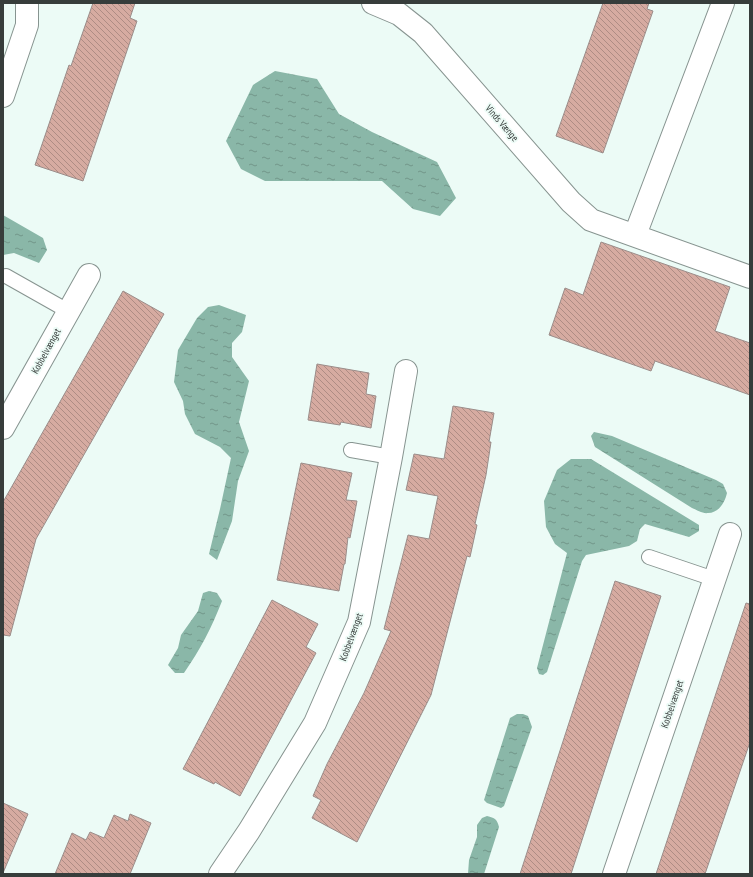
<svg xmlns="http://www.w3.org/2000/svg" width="753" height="877" viewBox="0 0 753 877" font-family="'PT Sans Narrow',sans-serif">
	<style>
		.water { fill: url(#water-ripples) }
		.building { fill: url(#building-back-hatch); stroke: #9b8d8a }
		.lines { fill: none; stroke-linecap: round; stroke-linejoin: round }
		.service-casing { stroke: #879490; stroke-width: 16 }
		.minor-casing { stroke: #879490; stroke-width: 24 }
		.service { stroke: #fff; stroke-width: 14 }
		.minor { stroke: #fff; stroke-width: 22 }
		.labels { text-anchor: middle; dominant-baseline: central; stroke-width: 3.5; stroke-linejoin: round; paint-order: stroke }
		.street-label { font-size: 10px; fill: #373d3b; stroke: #ecfbf6 }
	</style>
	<defs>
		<pattern id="water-ripples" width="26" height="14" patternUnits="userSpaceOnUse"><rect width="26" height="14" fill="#8ab7a8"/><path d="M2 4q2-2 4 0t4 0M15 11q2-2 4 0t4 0" fill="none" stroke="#72968a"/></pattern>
		<pattern id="building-back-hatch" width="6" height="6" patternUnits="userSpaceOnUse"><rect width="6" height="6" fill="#d6aba1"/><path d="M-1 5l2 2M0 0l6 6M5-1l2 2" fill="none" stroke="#ae8c84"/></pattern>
	</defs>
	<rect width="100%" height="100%" fill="#ecfbf6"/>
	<path class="water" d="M275,71l42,8 22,35 33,18 65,30 19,36 -16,18 -27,-7 -31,-28h-117l-24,-12 -15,-28 27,-56z
		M3,215l40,23 4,12 -8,13 -25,-10 -11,2z
		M219,305l27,10 -4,17 -10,11v14l17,24 -10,41 10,29 -11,30 -6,40 -15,39 -8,-6 11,-45 11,-51 -11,-11 -25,-13 -10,-20 -2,-13 -9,-19 4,-32 19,-32 11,-11z
		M594,432l18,4 104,44 7,4 4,9c-2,9 -8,20 -19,20 -5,1 -11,-3 -16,-5l-97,-61 -4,-11z
		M571,459h20l108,66v6l-10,6 -44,-13 -5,5 -3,12 -8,5 -43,9 -4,6 -35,111 -4,3 -4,-1 -2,-6 30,-115 -12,-9 -9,-17 -2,-26 13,-31z
		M209,591l8,2 5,8c-10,26 -22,49 -38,72h-9l-7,-8 10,-17 3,-13 17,-24 5,-18z
		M517,714h6l5,2 4,11 -28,79 -3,2 -14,-5 -3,-3 26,-82z
		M487,816c8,2 10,3 12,11l-15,47h-16l1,-14 8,-23v-12l5,-7z"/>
	<path class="building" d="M93,3h42l-5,15 7,3 -54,160 -48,-16 34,-100 2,1z
		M603,3h46l-2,6 6,2 -50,142 -47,-17z
		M601,242l129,45 -15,44 35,12v52l-95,-34 -4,10 -102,-36 16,-47 18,7z
		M123,291l41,23 -128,225 -26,97 -7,-1v-133z
		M317,364l52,9 -3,21 10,2 -5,32 -30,-6 -1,3 -32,-5z
		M453,406l41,7 -5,29h2l-5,33 -11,49 2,1 -7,32 -3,-1 -36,139 -74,147 -45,-24 9,-18 -8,-4 14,-32 37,-71 27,-62 -7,-2 24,-94 21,4 9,-43 -32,-6 8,-36 30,5z
		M301,463l51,10 -6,27 11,1 -7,37 -2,-1 -3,27h-1l-5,27 -62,-11z
		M615,581l46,15 -90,278h-51z
		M272,600l46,24 -12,23 10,6 -76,143 -25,-14 -1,2 -31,-15z
		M746,603l4,1v138l-45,132h-49z
		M3,803l25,11 -25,59z
		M130,814l21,9 -21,51h-75l17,-41 14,7 4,-8 14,6 10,-23 14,6z"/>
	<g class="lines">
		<g class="service-casing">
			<path id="service" d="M6,276l62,35
				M351,450l40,7
				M649,557l65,22"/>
		</g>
		<g class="minor-casing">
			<path id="minor" d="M373,3l26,11 24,19 148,169 20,18 159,57
				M3,96l24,-71v-22
				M635,235l88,-232
				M3,428l86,-153
				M220,874l29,-43 66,-108 44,-101 32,-165 15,-86
				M614,874l116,-340"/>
		</g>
		<use href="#service" class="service"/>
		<use href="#minor" class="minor"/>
	</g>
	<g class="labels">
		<g class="street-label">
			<text transform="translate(502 123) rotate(49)">Vinds Vænge</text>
			<text transform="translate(46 351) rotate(-61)">Kobbelvænget</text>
			<text transform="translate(351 637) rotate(-70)">Kobbelvænget</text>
			<text transform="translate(672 704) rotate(-71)">Kobbelvænget</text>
		</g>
	</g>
	<rect width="753" height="877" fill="none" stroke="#373d3b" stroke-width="8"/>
</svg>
